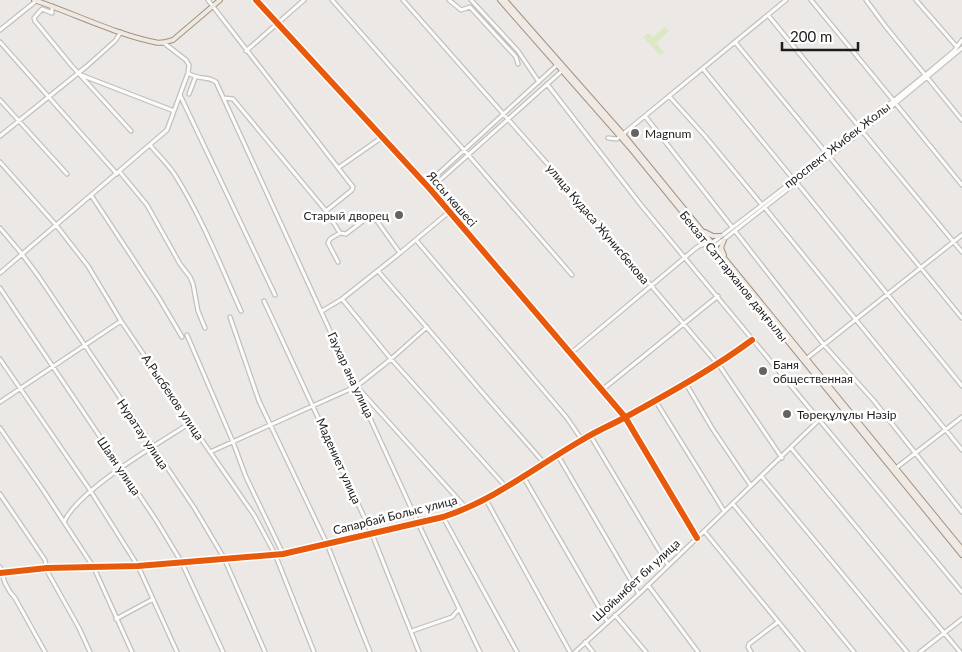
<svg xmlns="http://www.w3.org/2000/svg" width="962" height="652" viewBox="0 0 962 652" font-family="Lato,sans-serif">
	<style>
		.grass { fill: #dce8c3 }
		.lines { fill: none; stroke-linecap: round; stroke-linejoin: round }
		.minor-casing { stroke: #c2c0bf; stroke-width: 5.5 }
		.major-casing { stroke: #a09382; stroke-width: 6 }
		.minor { stroke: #fcfcfb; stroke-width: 3 }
		.major { stroke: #f0e9e3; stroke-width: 4 }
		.cycleway-casing { stroke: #fff; stroke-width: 9 }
		.cycleway { stroke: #e8590c; stroke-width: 6 }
		.poi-dot { fill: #646362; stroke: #fff; stroke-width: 2 }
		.labels { text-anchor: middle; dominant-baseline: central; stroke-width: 5; stroke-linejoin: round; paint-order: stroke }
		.poi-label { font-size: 12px; fill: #1c1c1c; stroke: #fff; text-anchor: start }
		.street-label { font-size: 12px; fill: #1c1c1c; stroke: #fff }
	</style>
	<rect width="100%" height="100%" fill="#ebe8e5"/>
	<path class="grass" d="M665,27l4,4 -13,12 8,9 -4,3 -17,-18 5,-4 5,4z"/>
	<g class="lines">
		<g class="minor-casing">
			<path id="minor" d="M208,0l145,187 -1,3 -26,21
				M256,0l174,189 195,228 72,121
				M332,0l132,150 108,125
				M403,0l156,177 162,191 61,90
				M449,0l12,10 9,-3 46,50 2,7
				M471,0l47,51 21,31
				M811,0l82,100
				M866,0l20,27 76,93
				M916,0l41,47
				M52,6v7l-10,-4 -8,9 1,3 36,44 60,66
				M768,15l92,113
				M0,30l36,-29
				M0,42l117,132
				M735,42l227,276
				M246,51l58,-51
				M703,69l91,111
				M188,73c12,8 19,2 28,9l202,441 62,129
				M81,75l93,36
				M547,84l94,121 321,387
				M189,94l6,-16
				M180,95l95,200
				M669,96l36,40 57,69
				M224,98l9,1 93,112 14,22 -10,6 -2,4 10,19
				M0,100l67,74
				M896,104l66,81
				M645,116l87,111
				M862,131l100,121
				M623,134l163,-134
				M0,136l87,-70 28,-25 6,-9
				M608,138l9,1 3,-3
				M150,145c8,10 18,19 25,30 26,41 46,91 66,136
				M0,162l56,63 32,41 33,55 69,102 64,92 21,39 39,98
				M338,168l43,-30
				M119,171l28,34 33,59 10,13 3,7 5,27 7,17
				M797,183l165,203
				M426,185l132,-121
				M430,189l133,-119
				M91,195l68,103 23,39
				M765,208l197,242
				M0,228l22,26 17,23 156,232 29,49 41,94
				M735,231l89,114 50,56 88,111
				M340,233l6,1 26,-20 28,39 49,-41
				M416,240l151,178 15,22
				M714,247l148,-116 100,-83
				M378,271c33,38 65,75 97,113 23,27 46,52 68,78
				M0,273l167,-143 21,-57 1,-8 -3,-5 -22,-17
				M0,288l156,232 26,43 41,89
				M342,299l49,60 115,128
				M264,301l108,233 47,118
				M322,311l20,-12 58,-46
				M230,317l29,84 68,143 43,108
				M187,335l46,107 13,35 37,77
				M570,354l126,-106c7,-6 13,-2 20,-8 72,-54 143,-111 213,-168l25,-21 8,-11
				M0,359l90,131 48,76 39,86
				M806,359l156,-124
				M685,382l27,46 39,58
				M359,389l107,119
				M602,390l116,-94
				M655,400l69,111
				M0,402l121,-81
				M0,428l43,62 51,78 38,84
				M590,435l78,130
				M791,448l169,204
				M210,452l147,-66 34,-27 36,-32
				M557,454l82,140
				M896,468l66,-51
				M523,476l84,145
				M762,477l145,175
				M0,494l45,66 2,11 32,57 11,24
				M485,498l85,154
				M733,504l121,148
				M443,517l74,135
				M64,522c15,-33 94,-78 126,-99
				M704,531l99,121
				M0,567l5,16 5,9 5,6 30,54
				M0,573l47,-5 91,-2 145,-12 160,-37c50,-16 94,-51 139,-77 14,-9 29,-15 44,-23 43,-24 87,-48 126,-77
				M648,585l50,67
				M615,615l31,37
				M116,619l37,-20
				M412,631l40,-14 7,-8
				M585,642l8,10
				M575,652l64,-58 180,-174
				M751,652l-3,-5 1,-3 29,-22
				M920,652l42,-33"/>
		</g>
		<g class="major-casing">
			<path id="major" d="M34,0c39,13 81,34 120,42 7,2 12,0 19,-2l47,-40
				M500,0l131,149 331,406
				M505,0l118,134 339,415
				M705,232l8,4h8
				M724,255l-3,-7 3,-8"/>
		</g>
		<use href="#minor" class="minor"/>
		<use href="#major" class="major"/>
		<g class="cycleway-casing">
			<path id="cycleway" d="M256,0l174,189 195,228 72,121
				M0,573l47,-5 91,-2 145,-12 160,-37c50,-16 94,-51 139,-77 14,-9 29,-15 44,-23 43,-24 87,-48 126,-77"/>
		</g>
		<use href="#cycleway" class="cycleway"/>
	</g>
	<g class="poi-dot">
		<circle cx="635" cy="133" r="5"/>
		<circle cx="399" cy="215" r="5"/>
		<circle cx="763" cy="371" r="5"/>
		<circle cx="787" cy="414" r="5"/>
	</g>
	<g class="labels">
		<g class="poi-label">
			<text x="645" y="133">Magnum</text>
			<text x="389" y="215" text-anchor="end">Старый дворец</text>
			<text x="773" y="364">Баня<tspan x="773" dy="14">общественная</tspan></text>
			<text x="797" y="414">Төреқұлұлы Нәзір</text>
		</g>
		<g class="street-label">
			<text transform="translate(837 145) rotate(-38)">проспект Жибек Жолы</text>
			<text transform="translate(452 199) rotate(49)">Яссы көшесі</text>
			<text transform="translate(598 224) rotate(50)">улица Кудаса Жунисбекова</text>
			<text transform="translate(734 276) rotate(51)">Бекзат Саттарханов даңғылы</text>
			<text transform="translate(351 375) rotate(65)">Гаухар ана улица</text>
			<text transform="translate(173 397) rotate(56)">А.Рысбеков улица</text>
			<text transform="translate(143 434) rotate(56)">Нуратау улица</text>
			<text transform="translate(339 461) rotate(66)">Мадениет улица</text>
			<text transform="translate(119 466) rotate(56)">Шаян улица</text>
			<text transform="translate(395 515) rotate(-14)">Сапарбай Болыс улица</text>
			<text transform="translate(636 580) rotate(-43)">Шойынбет би улица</text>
		</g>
	</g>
	<path d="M782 42v8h76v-8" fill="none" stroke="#1c1c1c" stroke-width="2.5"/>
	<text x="790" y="42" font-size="15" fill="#1c1c1c" stroke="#ffffff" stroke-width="4" paint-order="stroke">200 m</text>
</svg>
